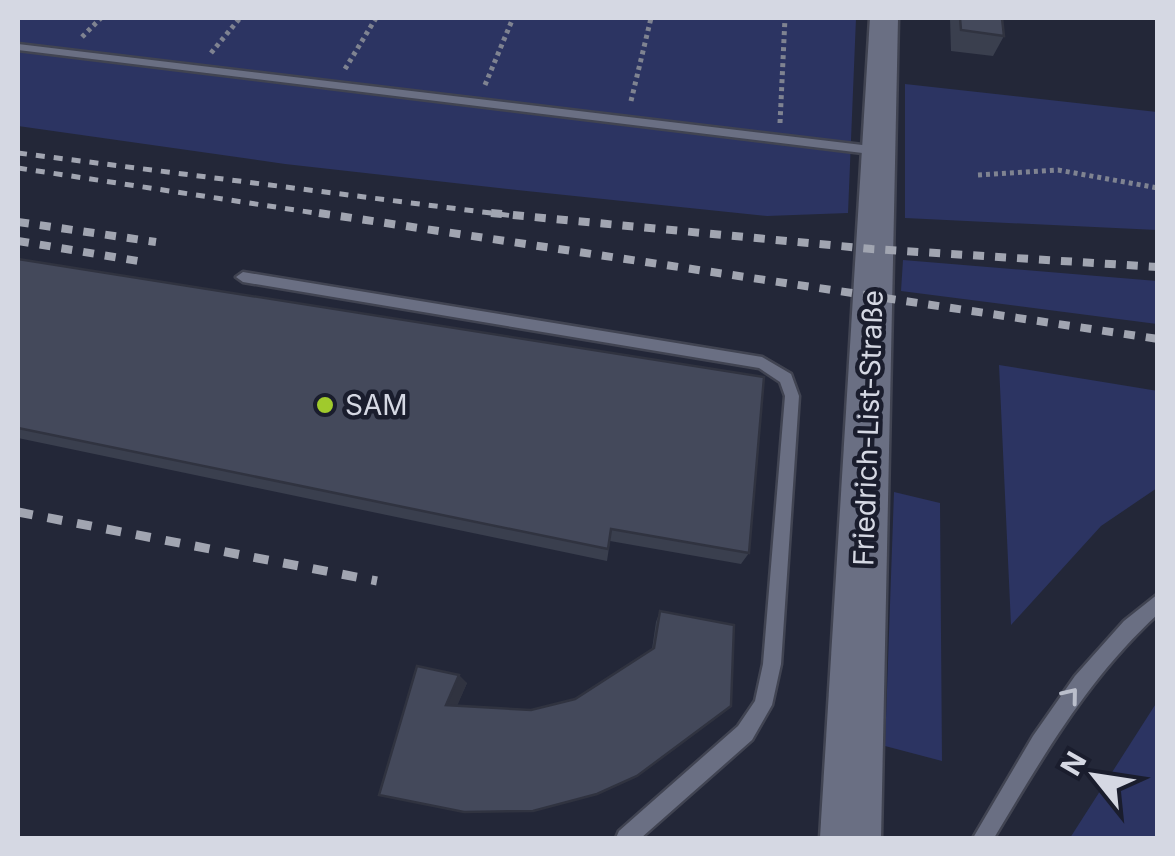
<svg xmlns="http://www.w3.org/2000/svg" width="1175" height="856" viewBox="0 0 1175 856" font-family="Inter,sans-serif">
	<style>
		.green { fill: #2c3462 }
		.lines { fill: none; stroke-linecap: round; stroke-linejoin: round }
		.lane-casing { stroke: #414452; stroke-width: 5 }
		.secondary-casing { stroke: #414452; stroke-width: 5 }
		.path { stroke: #7f8391; stroke-width: 5; stroke-dasharray: 4 4; stroke-linecap: butt }
		.lane { fill: #6a6f83; fill-rule: evenodd }
		.secondary { fill: #6a6f83; fill-rule: evenodd }
		.rail-far2 { stroke: #a1a5b1; stroke-width: 5; stroke-dasharray: 9 9; stroke-linecap: butt }
		.rail-far1 { stroke: #a1a5b1; stroke-width: 8; stroke-dasharray: 11 11; stroke-linecap: butt }
		.rail { stroke: #a1a5b1; stroke-width: 9; stroke-dasharray: 15 15; stroke-linecap: butt }
		.wall { fill: #3a3f4e }
		.shaded-wall { fill: #303340 }
		.building { fill: #44495b; stroke: #303340; stroke-width: 2.5 }
		.oneway { stroke: #babecb }
		.poi-dot { fill: #a0ca2c; stroke: #1a1d2d; stroke-width: 4 }
		.labels { text-anchor: middle; dominant-baseline: central; stroke-width: 9; stroke-linejoin: round; paint-order: stroke }
		.poi-label { font-size: 28px; fill: #d5d8e3; stroke: #1a1d2d; text-anchor: start }
		.street-label { font-size: 28px; fill: #d5d8e3; stroke: #1a1d2d }
	</style>
	<rect width="100%" height="100%" fill="#232738"/>
	<path class="green" d="M18,18h838l-8,195 -81,3 -250,-26 -232,-26 -267,-38z
		M905,84l252,28v118l-252,-12z
		M903,260l254,21v43l-256,-33z
		M999,365l159,26 -1,97 -56,38 -90,99z
		M894,492l46,11 2,258 -57,-15z
		M1157,702v136h-88h1z"/>
	<g class="lines">
		<g class="lane-casing">
			<path id="lane" d="M18,44l861,103 6,4 -6,4 -861,-105z
				M243,272l519,85 29,17 8,22 -18,268 -9,41 -20,35 -111,98h-25l3,-7 119,-105 17,-25 8,-37 22,-268 -5,-14 -21,-14 -516,-86 -7,-5z
				M1158,594v20c-70,64 -116,144 -164,224h-21l60,-102 42,-60 49,-55z"/>
		</g>
		<g class="secondary-casing">
			<path id="secondary" d="M870,18h28l-17,820h-61z"/>
		</g>
		<path class="path" d="M82,37l19,-19
			M211,53l29,-35
			M345,69l31,-51
			M485,85l28,-67
			M631,101l20,-83
			M780,123l5,-105
			M978,175l80,-5 100,18"/>
		<use href="#lane" class="lane"/>
		<use href="#secondary" class="secondary"/>
		<path class="rail-far2" d="M18,153l496,63
			M18,168l317,48"/>
		<path class="rail-far1" d="M319,213l839,126
			M491,213l381,36 286,18
			M18,222l138,20
			M18,241l126,21"/>
		<path class="rail" d="M18,512l359,69"/>
	</g>
	<path class="wall" d="M950,18h52l2,18 -11,20 -42,-5z
		M18,259l731,294 -8,11 -131,-23 -3,20 -589,-123z
		M660,611l74,14 -197,185 -120,-144 50,17 -10,22 74,5 44,-11 77,-50 4,-27z"/>
	<path class="shaded-wall" d="M459,675l8,8 -12,28 -9,-6z"/>
	<path class="building" d="M960,18h42l2,18 -43,-6z
		M18,259l746,118 -15,176 -138,-24 -3,20 -590,-121z
		M660,611l74,14 -3,81 -94,70 -40,18 -64,17 -69,1 -85,-17 38,-129 42,9 -13,30 85,5 44,-11 79,-51z"/>
	<defs><path id="oneway-chevron" d="M-2-3.5L2.5 0L-2 3.5" fill="none" stroke-width="1.6" stroke-linecap="round" stroke-linejoin="round" transform="scale(2.5)"/></defs>
	<use class="oneway" href="#oneway-chevron" transform="translate(1071 695) rotate(-51)"/>
	<circle class="poi-dot" cx="325" cy="405" r="10"/>
	<g class="labels">
		<g class="poi-label">
			<text x="345" y="405">SAM</text>
		</g>
		<g class="street-label">
			<text transform="translate(868 428) rotate(-88)">Friedrich-List-Straße</text>
		</g>
	</g>
	<rect width="1175" height="856" fill="none" stroke="#d5d8e3" stroke-width="40"/>
	<g transform="translate(1095 776) rotate(300)" stroke="#1a1d2d" stroke-width="8" paint-order="stroke">
	<path d="M0-8L18 38L0 25L-18 38Z" fill="#d5d8e3"/>
	<text y="-15" font-size="28" font-weight="bold" text-anchor="middle" fill="#d5d8e3">N</text>
	</g>
</svg>
